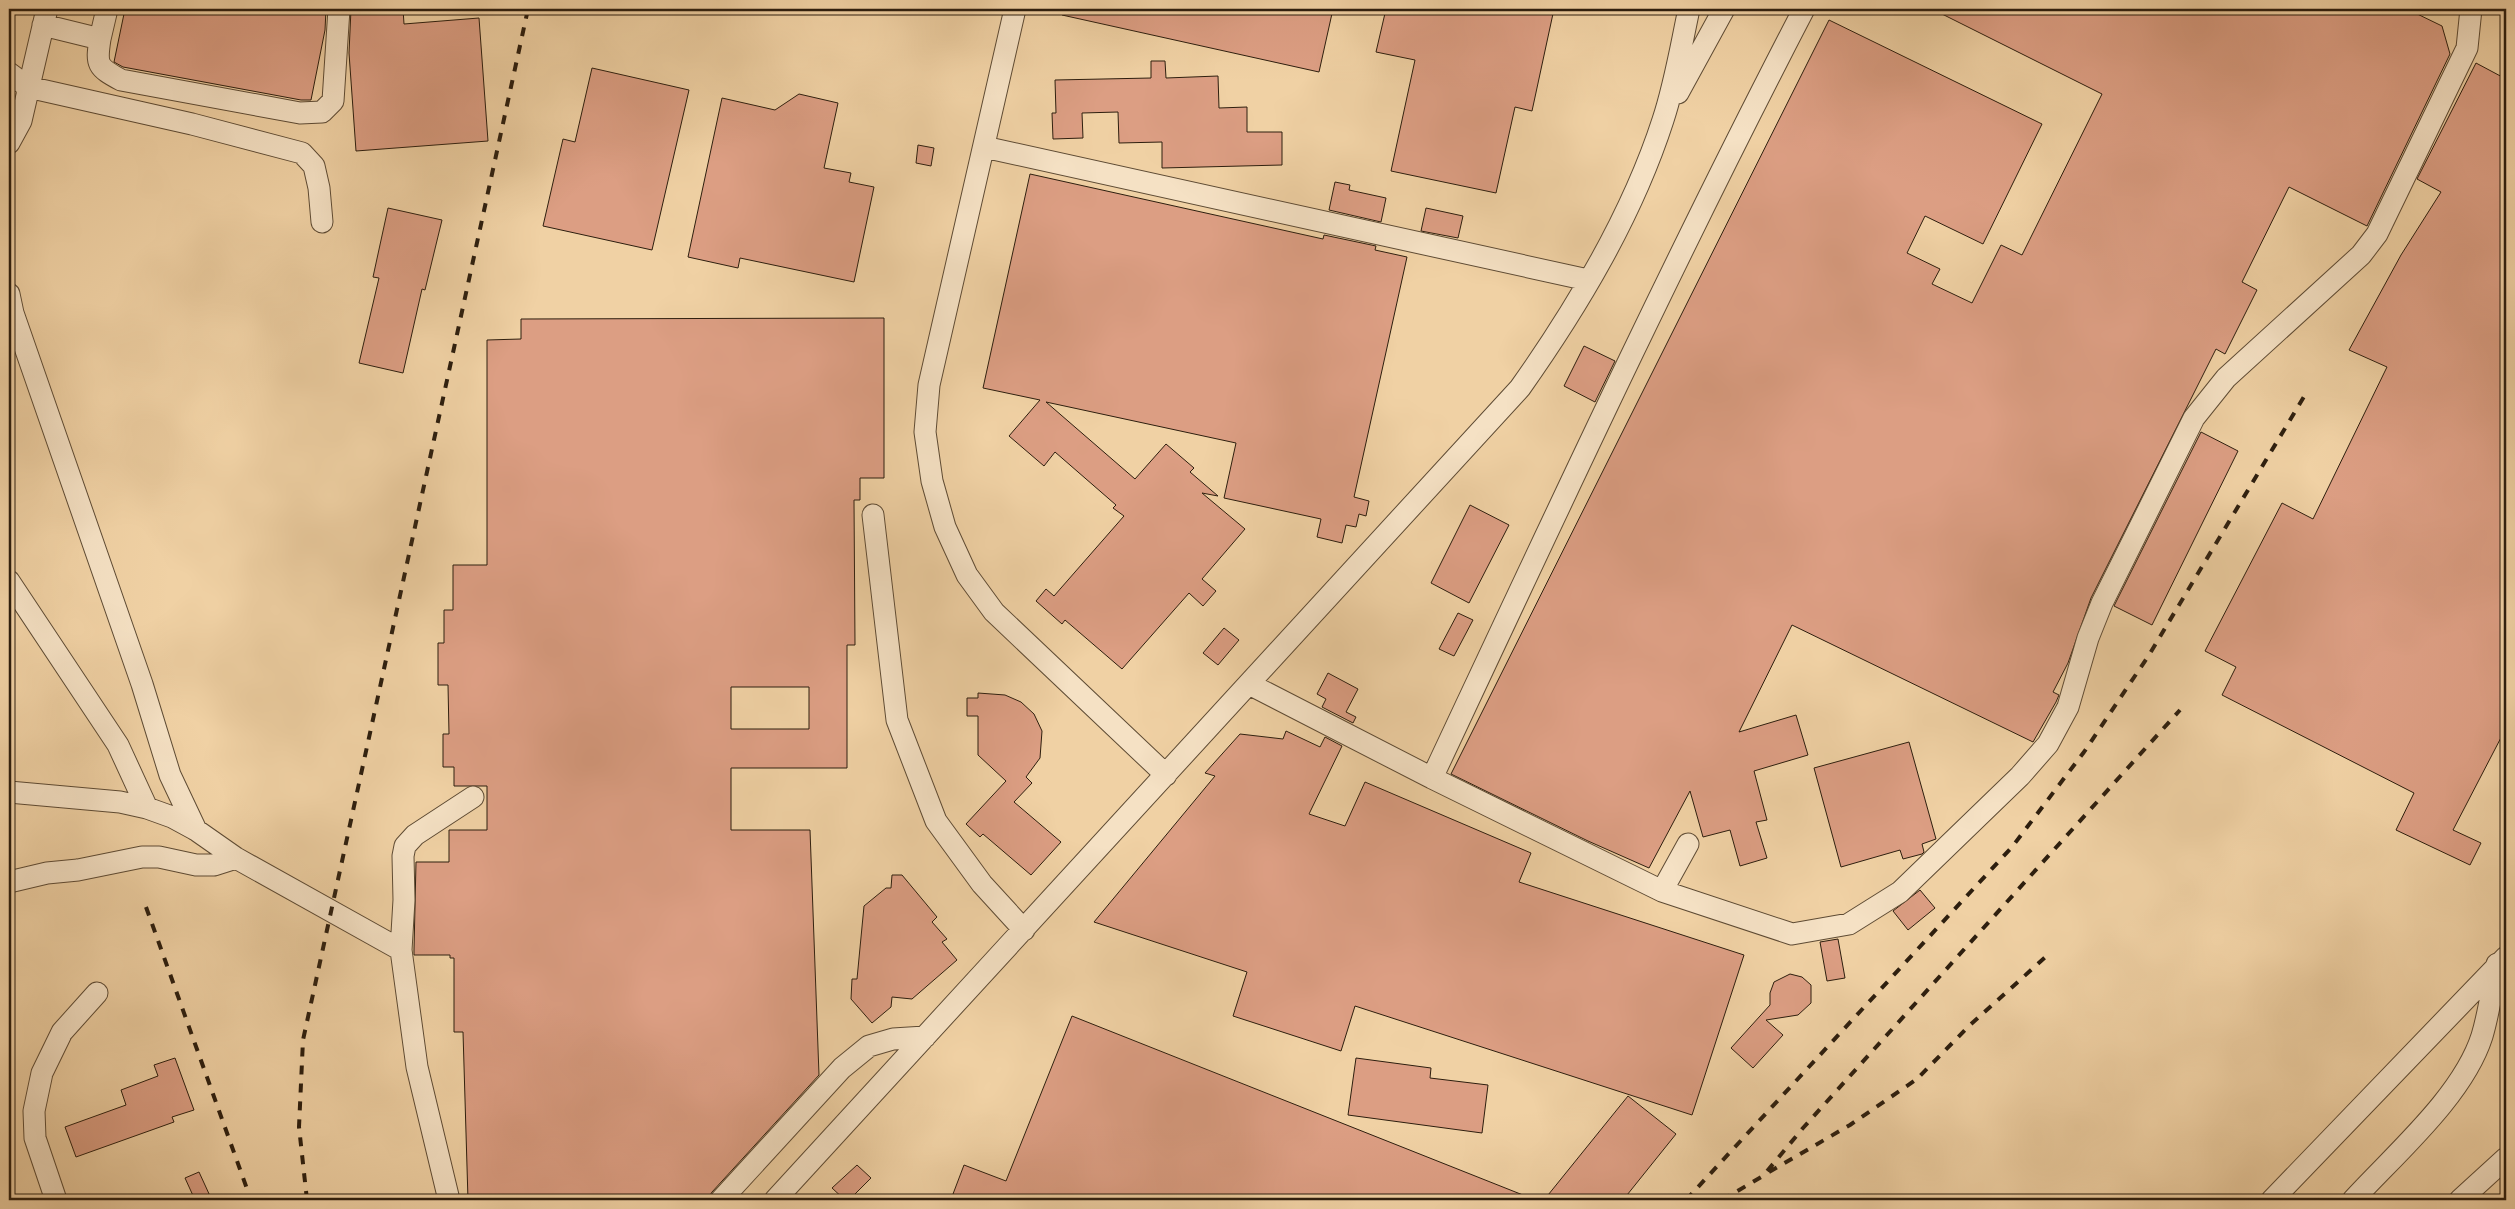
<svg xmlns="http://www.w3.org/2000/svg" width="2515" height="1209" viewBox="0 0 2515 1209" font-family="'Libre Caslon Text',serif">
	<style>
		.building { fill: #dc9e83; stroke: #2d1e0e; fill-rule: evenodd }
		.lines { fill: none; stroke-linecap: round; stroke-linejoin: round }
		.minor-casing { stroke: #5e4b34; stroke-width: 23 }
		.minor { stroke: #f5e1c4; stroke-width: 21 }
		.rail { stroke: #2d1e0e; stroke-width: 4; stroke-dasharray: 9 9; stroke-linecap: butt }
	</style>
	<rect width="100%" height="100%" fill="#f0d1a4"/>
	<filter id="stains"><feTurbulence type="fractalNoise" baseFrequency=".004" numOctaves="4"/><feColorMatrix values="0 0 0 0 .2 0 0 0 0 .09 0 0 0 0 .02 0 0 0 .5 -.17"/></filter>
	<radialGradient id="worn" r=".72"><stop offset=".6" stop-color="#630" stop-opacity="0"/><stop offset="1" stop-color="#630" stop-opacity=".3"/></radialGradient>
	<path class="building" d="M125,9h201l-1,21 -14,70h-10l-178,-33 -9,-5z
		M351,9h52l1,15 75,-6 9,123 -132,10 -7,-98z
		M1063,9h270l-14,63 -257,-57z
		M1386,9h168l-22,102 -17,-4 -19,86 -105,-22 24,-111 -39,-8z
		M1932,9h475l35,17 8,28 -83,172 -78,-39 -47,95 15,8 -32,64 -9,-5 -125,249 -23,65 -15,29 6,3 -3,7 -23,40 -241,-117 -53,107 57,-17 12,40 -54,16 13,49 -11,2 11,36 -27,8 -10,-36 -27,7 -13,-46 -41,77 -61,-27 -137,-67 378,-754 213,104 -59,120 -58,-28 -18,37 33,16 -8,15 40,19 29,-58 21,10 80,-161z
		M1151,61h14l1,17 52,-2 1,32 28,-1v25h35v33l-120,3v-26l-43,1 -1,-31 -36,1 1,25 -30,1 -1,-26h4l-1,-33 96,-2z
		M2476,63l30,16v649l-53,102 28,13 -11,22 -74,-35 18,-37 -192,-98 14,-28 -31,-16 77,-148 31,16 74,-152 -38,-17 52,-95 40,-63 -24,-13z
		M592,68l97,22 -37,160 -109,-24 20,-87 12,3z
		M799,94l39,9 -14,65 27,5 -2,9 25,5 -20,95 -114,-24 -2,10 -50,-11 34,-159 53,12z
		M918,145l16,3 -3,18 -15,-3z
		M1030,174l293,65 1,-4 52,11 -1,4 32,7 -53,240 15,4 -3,15 -7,-2 -3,13 -10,-2 -4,18 -25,-6 4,-18 -97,-21 12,-55 -190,-41 89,77 31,-35 28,24 -4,4 28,24 -16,-3 43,36 -43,50 14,12 -13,15 -14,-13 -67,76 -57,-49 -3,4 -26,-23 10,-12 8,7 70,-80 -11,-8 3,-3 -61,-53 -11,14 -35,-30 31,-36 -57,-12z
		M1335,182l15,3 -1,5 37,8 -5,24 -52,-12z
		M388,208l54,12 -17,70 -3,-1 -19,84 -44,-10 20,-85 -6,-1z
		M1426,208l37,8 -5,22 -37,-7z
		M884,318v160h-24v22h-6l1,145h-8v123h-116v62h79l9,245 -107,117 -5,8h-239l-5,-168h-9v-74h-4v-3h-36v-5l2,-88h33v-32h38v-44h-33v-19h-11v-33h6l-1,-49h-10v-42h6v-33h9v-45h34v-225l34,-1v-20zM731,687h78v42h-78z
		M1584,346l31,15 -20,41 -31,-16z
		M2201,432l37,19 -86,174 -38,-19z
		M1470,505l39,20 -40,78 -38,-20z
		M1458,613l15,7 -19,36 -15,-7z
		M1224,628l15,12 -21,25 -15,-12z
		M1328,673l30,16 -12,23 10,5 -3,6 -31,-16 4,-8 -9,-5z
		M978,693l27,2 16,7 13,12 8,17 -2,27 -14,19 6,6 -18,19 47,40 -30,33 -48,-41 -3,3 -14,-13 40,-43 -28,-26v-39h-11v-18h11z
		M1286,731l34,16 5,-10 17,9 -33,68 36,12 20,-44 166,71 -12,29 225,73 -52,160 -337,-109 -14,45 -108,-35 14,-44 -153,-50 121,-146 -10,-3 35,-39 43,5z
		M1909,742l27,97 -14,5 2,8 -2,2 -19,5 -3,-9 -59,17 -27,-99z
		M892,875h10l35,42 -5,5 15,17 -5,3 15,18 -45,39 -20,-2 -1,10 -19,16 -21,-24 1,-20h5l7,-73 22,-18h5z
		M1920,890l15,18 -27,22 -15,-19z
		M1838,939l7,39 -18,3 -7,-39z
		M1790,974l12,3 9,8v18l-13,12 -32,5 17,15 -30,33 -22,-20 39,-43v-12l4,-11z
		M1072,1016l461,183v1h-565l-15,-6 11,-29 42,16z
		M175,1058l19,52 -22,7 2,5 -98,35 -11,-30 61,-22 -5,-15 37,-14 -4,-11z
		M1356,1058l75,10 -1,10 58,7 -6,48 -134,-18z
		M1628,1096l48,38 -53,66h-79z
		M857,1165l14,13 -22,22h-4l-13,-12z
		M199,1172l11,24 -15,4 -10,-22z"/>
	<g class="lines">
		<g class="minor-casing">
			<path id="minor" d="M1015,9l-86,376 -4,47 7,49 13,46 22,48 27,37 172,163
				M43,25l57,14 7,-30
				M100,39c-4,26 -3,28 21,41l179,33 22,-1 11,-11 6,-92
				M9,73l19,14 164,37 110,29 12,13 5,22 3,34
				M1678,93l46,-84
				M9,143l12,-22 26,-112
				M984,147l604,133
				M9,294l4,19 129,371 28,91 26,55
				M873,515l24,205 39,101 46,63 42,46
				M9,581l109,164 29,63
				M1249,684l183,94c121,-258 241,-517 372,-769
				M1432,778l230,113
				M9,792l111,10 27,6 25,9 24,13 40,28 165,92
				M1688,844l-26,47 130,43 57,-10 51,-32 120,-116 28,-32 20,-37 20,-69 14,-35 92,-185 32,-40 135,-123 16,-21 90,-186 4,-39
				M9,882l38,-9 31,-3 64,-13h17l37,8h18l22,-7
				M56,1200l-21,-62 -1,-27 8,-38 20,-41 35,-39
				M449,1200l-32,-133 -16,-117 3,-50 -1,-44 2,-10 10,-11 58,-38
				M721,1200l121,-132 27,-22 24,-7 32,-2
				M775,1200l745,-812c58,-82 112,-172 143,-268 12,-36 18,-74 26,-111
				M2272,1200l234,-243
				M2353,1200c42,-46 110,-104 129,-164 7,-23 10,-48 15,-72
				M2460,1200l46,-42"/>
		</g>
		<use href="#minor" class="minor"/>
		<path class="rail" d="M146,907l105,293
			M1769,1172l81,-47 67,-46 52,-53 82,-74
			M307,1200l-8,-73 4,-87 225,-1031
			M1686,1200l326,-353 72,-95 65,-97 156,-260
			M1722,1200l41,-24 40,-48 377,-418"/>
	</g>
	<rect width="2515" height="1209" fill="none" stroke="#f0d1a4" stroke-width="30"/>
	<rect x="10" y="10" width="2495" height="1189" fill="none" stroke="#2d1e0e" stroke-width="2.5"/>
	<rect x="15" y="15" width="2485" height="1179" fill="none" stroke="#2d1e0e"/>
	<rect width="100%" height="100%" filter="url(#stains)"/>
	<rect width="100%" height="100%" fill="url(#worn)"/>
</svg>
